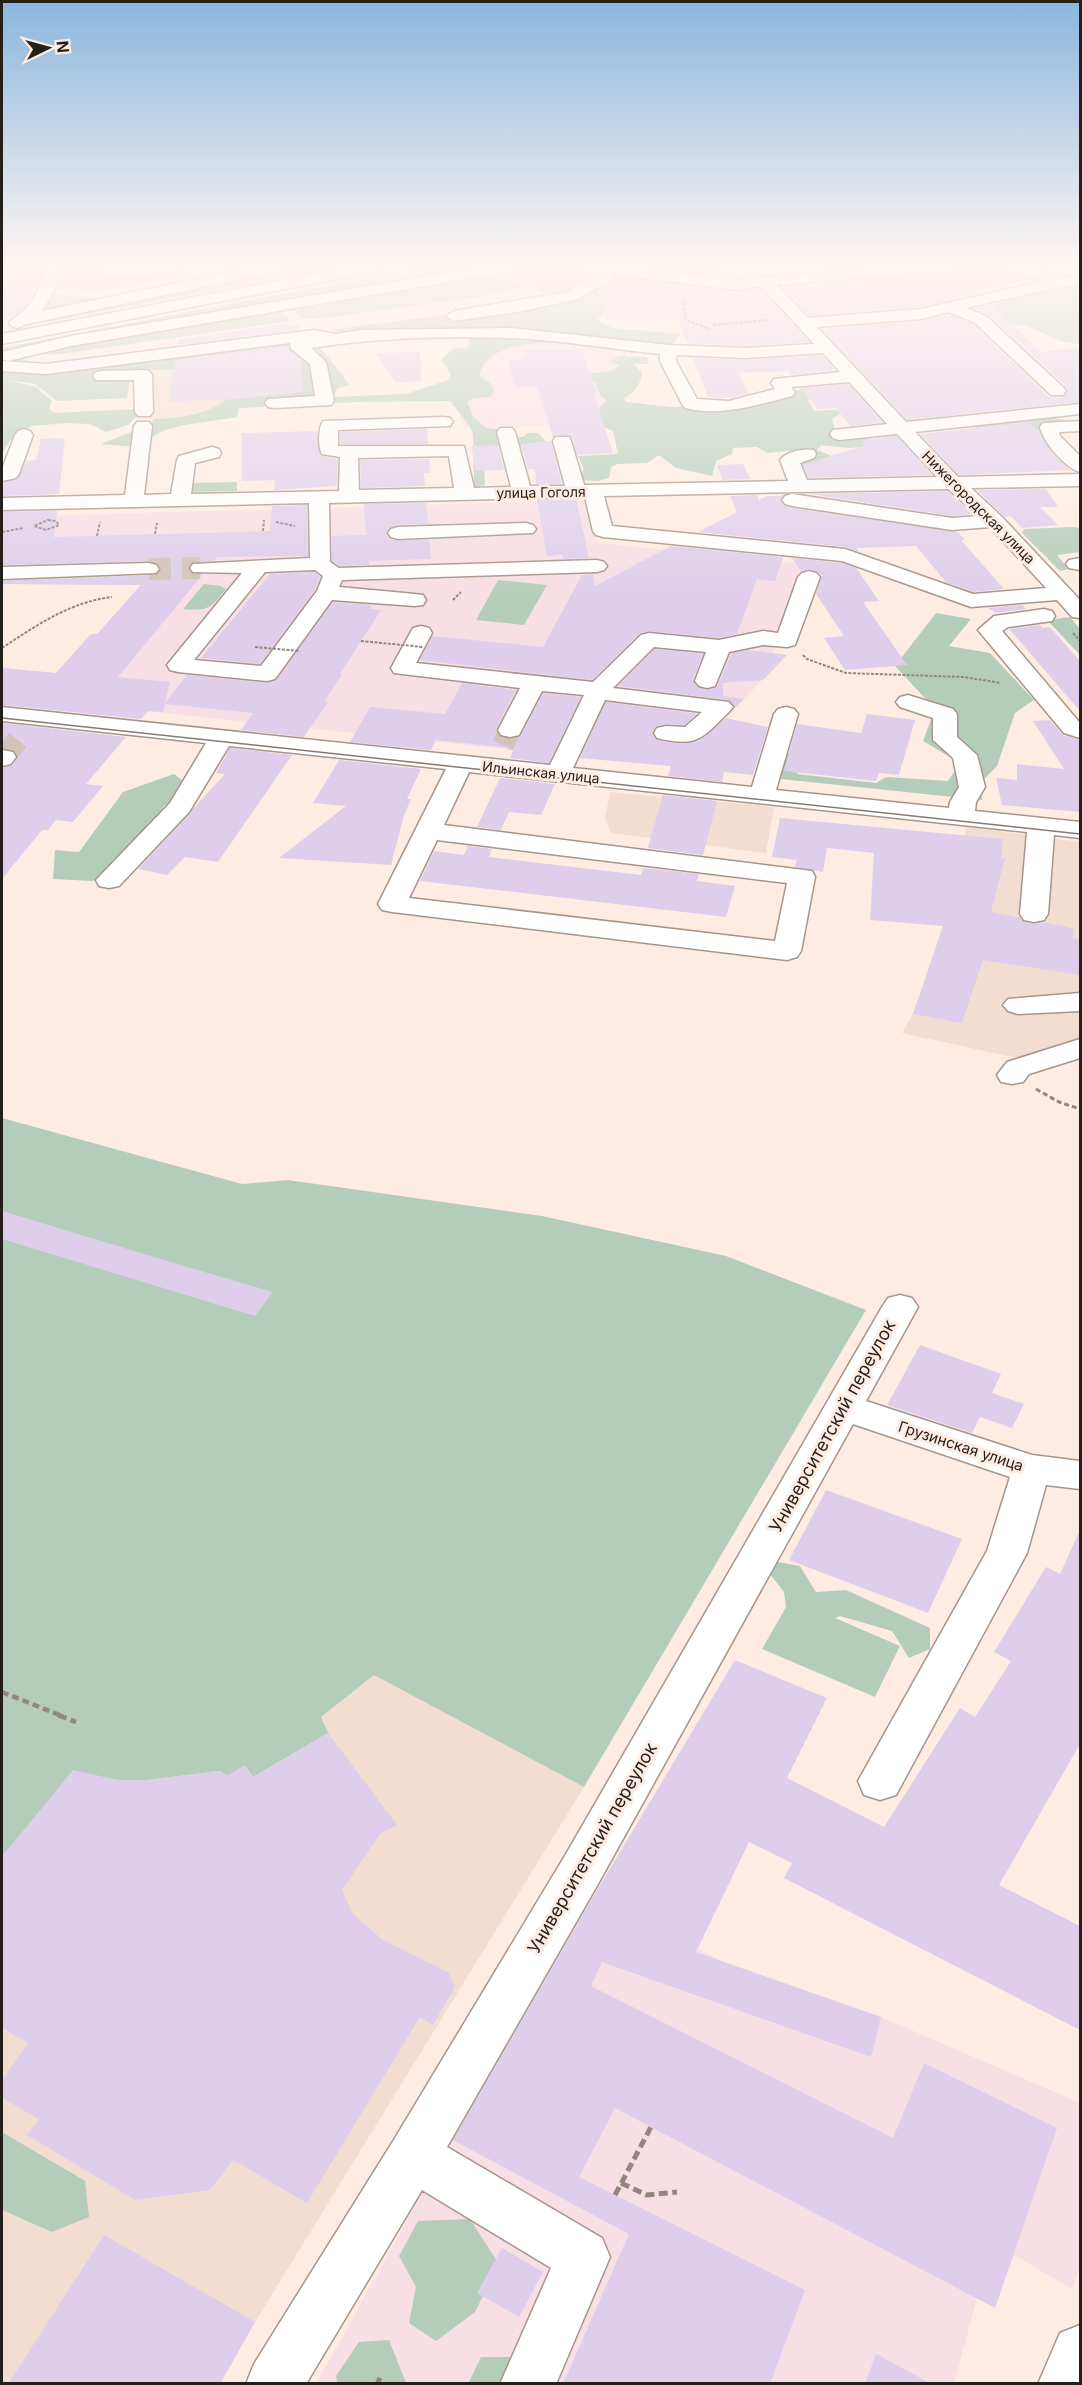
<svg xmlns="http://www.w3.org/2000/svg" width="1082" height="2385" viewBox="0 0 1082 2385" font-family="Inter,sans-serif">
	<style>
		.commercial { fill: #f3ddd0 }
		.education { fill: #f8dee5 }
		.green { fill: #b4cdbb }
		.building { fill: #deceeb }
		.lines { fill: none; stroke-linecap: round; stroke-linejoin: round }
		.minor-tunnel { stroke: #d3c3ba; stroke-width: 22; stroke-dasharray: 22 11; stroke-linecap: butt }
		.minor-casing { stroke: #a6958b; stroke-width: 3 }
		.major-casing { stroke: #a6958b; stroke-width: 3 }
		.path-far3 { stroke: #92867f; stroke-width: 2; stroke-dasharray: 3 1.5; stroke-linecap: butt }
		.path-far2 { stroke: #92867f; stroke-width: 3; stroke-dasharray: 5 3; stroke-linecap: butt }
		.path-far1 { stroke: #92867f; stroke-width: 4.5; stroke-dasharray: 7 4; stroke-linecap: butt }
		.path { stroke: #92867f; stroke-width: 5; stroke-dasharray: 9 4.5; stroke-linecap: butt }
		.minor { fill: #fff; fill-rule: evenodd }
		.major { fill: #fff; fill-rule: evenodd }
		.tram { stroke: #857a73; stroke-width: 1.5 }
		.path-bridge { stroke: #92867f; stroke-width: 2; stroke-dasharray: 3 1.5; stroke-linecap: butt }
		.labels { text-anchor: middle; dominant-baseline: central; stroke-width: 6; stroke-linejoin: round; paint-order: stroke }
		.far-street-label { font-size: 14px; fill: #251f1b; stroke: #feece2 }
		.street-label { font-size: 15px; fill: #251f1b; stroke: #feece2 }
		.near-street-label { font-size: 18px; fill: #251f1b; stroke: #feece2 }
	</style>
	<rect width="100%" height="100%" fill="#feece2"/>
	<path class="commercial" d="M232,369l1,25 -11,10 -32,12 -36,3 -18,-2 5,-47z
		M610,792l164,15 -8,46 -155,-20 -6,-14z
		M966,827l114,15v197l-54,21 -124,-27 11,-19 20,-57 14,-28z
		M374,1674l210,113 -329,535 -35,61 -218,1v-527l71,-86 44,9h31l71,-9 6,3 8,12 12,-20 8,10 74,-43 -6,-16z"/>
	<path class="education" d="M531,343h55l41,7 -8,56 -10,17 -145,6 -13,-38 12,-39z
		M587,500l11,43 207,21 -32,89 2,14 -34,35 -50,46 -14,19 -675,-71v-28l54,5 35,-39h7l49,-56 -18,-1 -4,8 -123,-1v-67z
		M591,1896l133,66 157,55 199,86v164l-8,22 -58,-34 -19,53 -18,-10 -23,85 -638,1 136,-245z"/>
	<path class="green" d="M302,265h45l-326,62 4,-4z
		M430,265h76l-458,78 -46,11v-6z
		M574,265h32l26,9 105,15 -99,4 -17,20 -20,2 -3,4 2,4 13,5 68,6 -13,14 -31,1 -5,5 -5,-4c-35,-6 -137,-22 -148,26l11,7 4,8 -3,6 -18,1 -6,4 7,16 12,10 13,1 9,8h15l5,-4h10l10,10c-22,4 -43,2 -65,5l2,37 -11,3 -1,-54 -4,-9 -19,-24 -94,1 -117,6 -2,9 -52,8 -23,6 -26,16 -35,-3 50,-20 3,-5c29,-1 57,-5 79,-25l-1,-25 -100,1 -5,28 -70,3 -22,-17 -28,-4 29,7 16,14 -3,8 5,4 83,-4 2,5 -11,11 -22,7 -16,-8 -23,-1 -36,3 -21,15 -8,12v-40l2,-1 -2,-6v-40l13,-9 34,11 245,-33 21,6 35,44 -12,3 -5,9 73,-3 42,-14 3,-6 -10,-14 12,-11 16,-2 -1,-13h-115l-24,-4 92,-12 137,-14 -24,-18 60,-11z
		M494,274l25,8 4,5 -12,4 -39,7 -157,21 -13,-1 -5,-5 1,-6z
		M1080,283v61l-17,-2 -36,-16 -22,-2 -26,-16 85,-23z
		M53,294l50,6 -65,12z
		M272,311l9,1 10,9 -237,34 -11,-1 -3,-3z
		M620,356l27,1 2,7h-15l8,9c-2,13 -7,19 -18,25l2,4 46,5 79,-2 57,-18 6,7 25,4 -31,2 6,11 34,-2 -16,10 3,9 37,6 -9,13 -15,1 -27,-3 -4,5 15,6 -15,6 4,5h-25l-7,-16 -22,2 -10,-6 -24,1 -1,6 -16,7 -4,15 -36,-8 -17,-13 -12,8 -29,1 -7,3 -2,11 -12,3 -19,-1 6,-11 -6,-13 40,-2 -5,-23 -12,-5 -11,-9 17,-17 -6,-3 -6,-16 -26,1 -3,-6 46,-5 8,-6 -11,-3z
		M1034,416l22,2 18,5 -19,7 2,19 -21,2 -59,-21 -3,-3 -11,-2 55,-4z
		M237,482v9l-51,1 2,-9z
		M1073,527l7,1v24l-23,3 11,14 -8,2 -38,-38 2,-4z
		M498,580l49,5 -23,40 -48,-5z
		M204,584l17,2 5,3c-16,20 -17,22 -43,20z
		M936,613l35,6 -22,27 41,7 44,47 -19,13 -18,53 -14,14 -1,20 -211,-22 8,-26 23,3 -5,19 79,9 10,-6 62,4 12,-18 -37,-22 12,-32 -40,-43z
		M1070,617l10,12v26l-33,-35z
		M174,774l16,12 -14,14 -12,6 -22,35 -31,30 -18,10 -40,-2 2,-29 24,2 44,-60z
		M2,1118l240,66 46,-4 254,36 184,40 140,54 -282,477 -210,-112 -53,42 7,16 -75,44 -8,-11 -8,4 -4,16 -8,-12 -6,-3 -71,9h-31l-44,-9 -71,86z
		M772,1561l28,5 16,26 30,-2 84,38v21l-21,9 -17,-27 -52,-15 -5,2 65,28 -25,51 -113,-48 24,-42 -2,-15 -14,-18z
		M2,2132l83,49 4,36 -37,15 -50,-22z
		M470,2219l29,45 -24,48 -39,29 -27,-18 7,-36 -17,-31 19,-35z
		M389,2340l17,43h-69l-1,-7 23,-34z
		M481,2357h40l3,26 -56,1z"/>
	<path class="building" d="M10,265h34l-13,34 -12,13 -17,9v-32h5z
		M63,265h38l-1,8 16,6h21l40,-7v6l-81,14 -32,-4 -8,4 1,-5h3h-3z
		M530,265h50l-1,2 3,5 10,3 -26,15 -12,2 -36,-19z
		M625,265h64l81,10 -33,3z
		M819,265h65l-59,5z
		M969,265h25l3,5 31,9 -49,13 1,1 -59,14 -112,9 -27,-29 177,-15z
		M615,277l122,15 23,-4 49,54 -64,4 -58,-3 -9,-23h-71l-10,-30z
		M992,304l49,48 39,-4v54l-173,18 -85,-91 99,-8 27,-7 25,10 76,73 16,-1 3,-5 -3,-6 -77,-71 -14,-5z
		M286,323l3,2 10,-1v6l-122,15 1,-5z
		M288,346l2,5 11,9 2,32 -67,7 -67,3 6,-42z
		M582,349l15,45h-3l19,59 -36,2 -6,-19 -16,-1 -2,2 -16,-50h-22l-7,-27 14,-1 -1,-4h6l-1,-5z
		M420,352l2,29 -26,2 -21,-30z
		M822,355l13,15 -44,5 -3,-4 -49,2 9,21 -15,4h-16l-9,-1 -15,-39 52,2z
		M848,384l34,38 -32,4 -14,-18 -19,1 -16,-21z
		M1028,422l11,9 15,24 16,15 -111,5 -39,-41z
		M427,429l1,15h-88v-12z
		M317,431l3,24 18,4 -1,27 -63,4 1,-10 -33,1v-48z
		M896,436l36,39 -124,3 -5,-13 63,-20 -4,-5z
		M65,438l-6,56 -57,2v-13l16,-4 8,-18 10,-1 5,-21z
		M551,441l11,43h-26l-1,-15h-7l-7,-25z
		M498,445l6,25 -28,1 -5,-25z
		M429,459l1,14h-6l1,13 -62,2 -2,-2 -1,-26z
		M743,464l7,15 -27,1 -6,-15z
		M1046,489l12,18h-18l18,18 -36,3 -11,-12 -6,1 -28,-27z
		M947,491l26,23 -21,2 -142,-22z
		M757,495l2,5 8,-4h15l-2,5 4,5 8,2 166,24 7,8h-4l43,49 -31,3 -27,-10 -30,-36 -59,2 2,3h-2l-12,-4 -147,-15 39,-20 -7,-16z
		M576,499l13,59 -26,1 -1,-4 -15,1 -10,-56z
		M426,503l2,21 -31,1 -7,2 -4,6 3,5 8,3 32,-1 2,19 -62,2 1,4 -30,1 -8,-5v-25l34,-1 -2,-31z
		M307,505l1,51 -91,1 -3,4 -23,2 -3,5 3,5 12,1 -85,103 52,5 -5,21 22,-28 80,8 9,-2 57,-79 37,3 1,4 10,1 -41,64h2l-18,28h4l-24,35 -63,-7 12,-17 -88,-9 -2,8 -15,-1 -7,8 -139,-14v-37l54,5 35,-39h6l44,-49 -139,-1v-3l154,-6 5,-6 -4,-6 -8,-2 -147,4v-53l55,-1 -3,26 216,-6 2,-25z
		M671,546l112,11 -8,24 -18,-2 -20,55 -18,4 -70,-7 -9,2 -48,47 -172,-20 13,-24 110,11 39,-72 11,-1 2,12z
		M792,558l50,5 14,5 23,33 -16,1 44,63 -62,5 -21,-32 20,-2 -28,-42 6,-19 -12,-6 -9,2z
		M314,572l6,5 -5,13 -55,74 -59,-6 69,-84z
		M1022,605l4,4 -30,4 -8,-5z
		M1040,625l3,3 7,-1 30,34v50l-71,-82z
		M655,649l48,5 -10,26 4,7 9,3 11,-3 14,-33 17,-4 39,5 -24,25 -40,3v13l21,3 -9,9 -6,-8 -111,-14z
		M462,683l54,7 -20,39 3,7 11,3 11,-3 22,-43 38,4 -32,66 -39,-5 3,-8h-5l1,-2 -73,-8 -5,10 -81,-8 20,-35 75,7z
		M606,702l91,12 -13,11 -18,-1 -11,3 -3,5 3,7 15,4 12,1 17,-3 27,-23 42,9 -15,48 -29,-3 -2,10 -54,-6 3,-10 -91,-8z
		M867,714l48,6 -16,55 -20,-2 -3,8 -92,-10 13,-47 64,9z
		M1050,720l13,15 17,5v72l-78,-7 -6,-27 21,2v-16l47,5 -31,-48z
		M2,723l124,14 -40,47 17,2 -30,36 -17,-2 -8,10h-6l-40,49v-111l11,-3 5,-9 -5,-6 -11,-2z
		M230,748l62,7 -74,107 -33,-5 -18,18 -29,-6 87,-95 -9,-1z
		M339,760l82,9 -14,30h4l-7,16 -13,50 -112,-7 67,-52 -33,-3z
		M500,778l55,6 -14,31 -32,-3 -8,18 -24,-3z
		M663,795l54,6 -14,54 -55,-7z
		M780,818l223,21 -2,19h4l-14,54 29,6 4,4 10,2 9,-2 32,7 -3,9 8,1v36l-97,-15 -21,63 -49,-9 30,-88 -73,-6 4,-67 -47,-5 -4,24 -28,-5 2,-7 -25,-3z
		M468,846l24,3 -3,8 152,18 2,-7 56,6 -2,7 38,5 -9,31 -306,-36 14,-30 30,4z
		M2,1211l185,56 86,25 -18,24 -253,-77z
		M920,1345l81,29 -9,19 32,11 -12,24 -32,-11 -8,16 -85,-28z
		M826,1490l136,49 -34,74 -139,-53z
		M1080,1530v214l-81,141 81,41v104l-296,-152 8,-15 -43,-21 -53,110 185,65 -10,40 -269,-95 -11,24 302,152 31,-75 133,65 -62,180 -380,-200 -36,69 226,113 -35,94h-207l66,-150 -176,-94 140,-243 142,-237 92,38 -40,80 97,49 76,-119 15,9 36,-56 -17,-9 52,-85 14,7z
		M328,1733l69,92 -17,9 -38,56 11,24 30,26 65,32 7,15 -22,38 -13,-8 -113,186 -74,-43 -23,30 -75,10 -108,-65 12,-16 -37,-21v-18l26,-37 -26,-15v-171l71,-87 44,10h31l71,-9 8,4 18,-9 8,11z
		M104,2235l151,87 -35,62h-212z
		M502,2248l41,24 -24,45 -42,-24z
		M876,2354l56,30h-67z"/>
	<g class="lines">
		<path class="minor-tunnel" d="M149,569l51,-1
			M503,745l7,-15
			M4,757l20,-25"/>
		<g class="minor-casing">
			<path id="minor" d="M46,265h15l-7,26 -12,20 221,-46h29l-8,5 -257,54 -10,4 -6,-2 -2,-3c4,-5 10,-8 15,-13 14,-12 17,-29 22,-45z
				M103,265h14l1,4 30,-4h37l-8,5c-18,2 -63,15 -76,1z
				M495,265h33l-8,5 -449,76 -63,15 -6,-2v-7l69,-16z
				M583,265h25l129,15 170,-15h60l-8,5 -182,15 31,33 113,-9 123,-28 -46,-13 -2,-3h23l46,12 15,-1v8l-30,5 -84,19 20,8 77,71 3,4 -3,4h-12l-77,-73 -26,-10 -27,7 -104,8 89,95 174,-18v10l-165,18 43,45 122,-3v12l-109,2 31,29 78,83v18l-8,-1 -15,-17 -86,7 -129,-46 -239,-24 -7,-2 -3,-4 -8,-34 -256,6 1,59 9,6 258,-8 7,2 3,4 -3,4 -7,2 -255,8 -3,7 76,7 8,1 3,5 -3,5 -8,1 -83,-6 -57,79 -8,2 -89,-9 -8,-2 -3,-5 75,-92 -49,-1 -3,-4 3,-4 117,-6 -1,-55 -307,7v-12l123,-3 9,-69 3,-4h12l3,4 -8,69 27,-1 6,-34 2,-4 33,-9 7,2 2,4 -2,4 -24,6 -4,31 148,-3 1,-34 -18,-3c-4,-7 -4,-26 1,-33l121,-4 6,1 3,4 -3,4 -112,4v16h126l10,42 37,-1 -14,-55 3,-4h12l3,4 15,54h35l-12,-45 2,-4h14l2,4 13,44 204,-4 -8,-21c6,-8 23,-12 34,-10l2,4 -2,4 -14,5 7,17 130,-3 -40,-43 -58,6 -6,-2 -3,-4 3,-4 54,-6 -38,-42 -58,5 4,5 -3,4c-35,9 -71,21 -107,12l-3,-4 -22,-43v-7c-49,-5 -100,-14 -150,-16 -66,-2 -136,0 -199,10l15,14 8,39 -3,4 -57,3 -6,-1 -3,-4 3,-4 47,-3 -5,-32 -19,-15 -1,-6 -244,31 -44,-3v-10l44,3 268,-34 22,4 26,-4 149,-2 158,17 76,3 69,-4 -53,-58 -24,4 -126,-16 2,3 -3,3 -32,19 -55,12 -69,10 -8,-5 8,-5 113,-19 28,-16 -3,-4 -8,-2 -3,-3zM823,353l17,19 -66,7 -3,4 4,6 -46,12 -32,-2 -21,-38 1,-6 68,3zM449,456l5,32 -95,2 -1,-32zM948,489l30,27 -26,2 -160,-24 -7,2 -3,4 3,4 7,2 160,24 38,-3 56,61 -73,6 -128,-45 -233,-23 -8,-30zM315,570l8,6 -6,15 -56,75 -67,-6 71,-88z
				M143,370l6,1 3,4 1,37 -3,4h-12l-3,-4 -1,-32h-38l-3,-4 3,-4 6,-1z
				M1080,421v10l-21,1 1,4 20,20v16c-15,-4 -37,-30 -40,-45l3,-4z
				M24,429l6,2 3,4 -14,39 -3,4 -14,3v-12l13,-34 3,-4z
				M526,523l7,2 3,4 -3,4 -135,6 -7,-2 -3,-4 3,-4 7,-2z
				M1080,558v12l-11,-2 -3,-4 3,-4z
				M149,563l7,2 3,4 -3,4 -154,6v-12z
				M809,571l7,2 4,4 -25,68 -8,2 -24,-2 -34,7 -14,34 -8,2 -8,-2 -4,-5 11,-29 -52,-5 -41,41 116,14 4,5 -4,5c-27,26 -31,36 -72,26l-3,-5 3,-5 9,-2 19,1 17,-15 -97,-12 -32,68 179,19 22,-73 4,-5 8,-2 8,2 4,5 -22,76 173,18 1,-6 9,-15 -6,-29 -20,-18v-22l-33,-11 -4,-5 4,-5 8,-2 45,14 4,5v23l20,18 8,32 -9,15 -1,9 105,11v16l-26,-3 -6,79 -4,6 -10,2 -10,-2 -4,-6 7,-82 -558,-60 -25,53 368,46 3,6 -14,74 -4,6 -10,3 -395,-48 -10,-2 -4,-6 68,-135 -217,-23 -40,66 -70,74 -10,2 -10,-2 -3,-6 74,-77 36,-60 -204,-22v-14l548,58 34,-70 -42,-4 -23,44 -9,2 -9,-2 -3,-5 22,-42 -126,-15 -3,-5 22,-40 8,-2 8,2 3,5 -16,30 177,19 48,-47 8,-2 70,7 44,-9 15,2 20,-56 4,-4zM437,840l350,43 -12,58 -366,-43z
				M1044,609l8,2 3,5 -3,5 -44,6 -6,4 78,92v15l-16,-5 -86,-103 16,-14z
				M2,750l11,2 3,5 -5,7 -9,2z
				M1080,993v18l-62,3 -10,-3 -5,-6 5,-6z
				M1080,1039v19l-51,16 -6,8 -11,2 -11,-2 -4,-7 10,-13z
				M900,1295l12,3 6,9 -52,94 166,54 48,6v28l-34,-4 -19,68 -131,242 -16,5 -16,-5 -6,-14 129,-230 23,-74 -157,-53 -255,460 -151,263 155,91 8,19 -54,127h-56l51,-116 -129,-78 -116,194h-60l8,-20 141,-226 171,-284 316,-547 6,-9z
				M1080,2325v59h-42l22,-51z"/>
		</g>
		<g class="major-casing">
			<path id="major" d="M360,265h30l-8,5 -380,74v-10z"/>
		</g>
		<path class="path-far3" d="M683,299l3,21 24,9
			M713,325l56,-5
			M48,520l8,1 3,4 -13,5 -12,-4z
			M276,522l19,4
			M263,531l1,-11
			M2,532l22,-4
			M155,534l2,-11
			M97,536l3,-14
			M453,600l8,-8
			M1073,633l7,8
			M2,648c35,-23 68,-46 110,-51
			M803,655l4,4 39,14 118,4 37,6"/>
		<path class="path-far2" d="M1036,1089l23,13 21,7"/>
		<path class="path-far1" d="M2,1692l60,24"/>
		<path class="path" d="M58,1715l18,7
			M621,2183l26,12 30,-3
			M615,2195l36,-68
			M377,2384l3,-6"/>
		<use href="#minor" class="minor"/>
		<use href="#major" class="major"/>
		<path class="tram" d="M2,718l1078,116"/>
		<path class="path-bridge" d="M361,641l62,6
			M255,647l45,4"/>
	</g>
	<linearGradient id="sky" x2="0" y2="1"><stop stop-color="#8ab6de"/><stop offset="0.44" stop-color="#fff6f2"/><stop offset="1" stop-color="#fff6f2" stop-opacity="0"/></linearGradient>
	<rect width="1082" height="599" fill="url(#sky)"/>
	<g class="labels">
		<g class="far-street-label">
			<text transform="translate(541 492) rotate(-1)">улица Гоголя</text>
			<text transform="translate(979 507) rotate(45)">Нижегородская улица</text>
			<text transform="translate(541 772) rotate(6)">Ильинская улица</text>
		</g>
		<g class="street-label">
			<text transform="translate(961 1446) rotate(18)">Грузинская улица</text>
		</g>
		<g class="near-street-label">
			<text transform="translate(832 1426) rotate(-61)">Университетский переулок</text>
			<text transform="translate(592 1848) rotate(-60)">Университетский переулок</text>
		</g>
	</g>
	<rect width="1082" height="2385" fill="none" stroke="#251f1b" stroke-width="6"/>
	<g transform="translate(48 48) rotate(85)" stroke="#feece2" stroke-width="4.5" paint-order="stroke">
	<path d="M0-4.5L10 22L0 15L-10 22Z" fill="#251f1b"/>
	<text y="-9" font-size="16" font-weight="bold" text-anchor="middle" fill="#251f1b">N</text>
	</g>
</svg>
